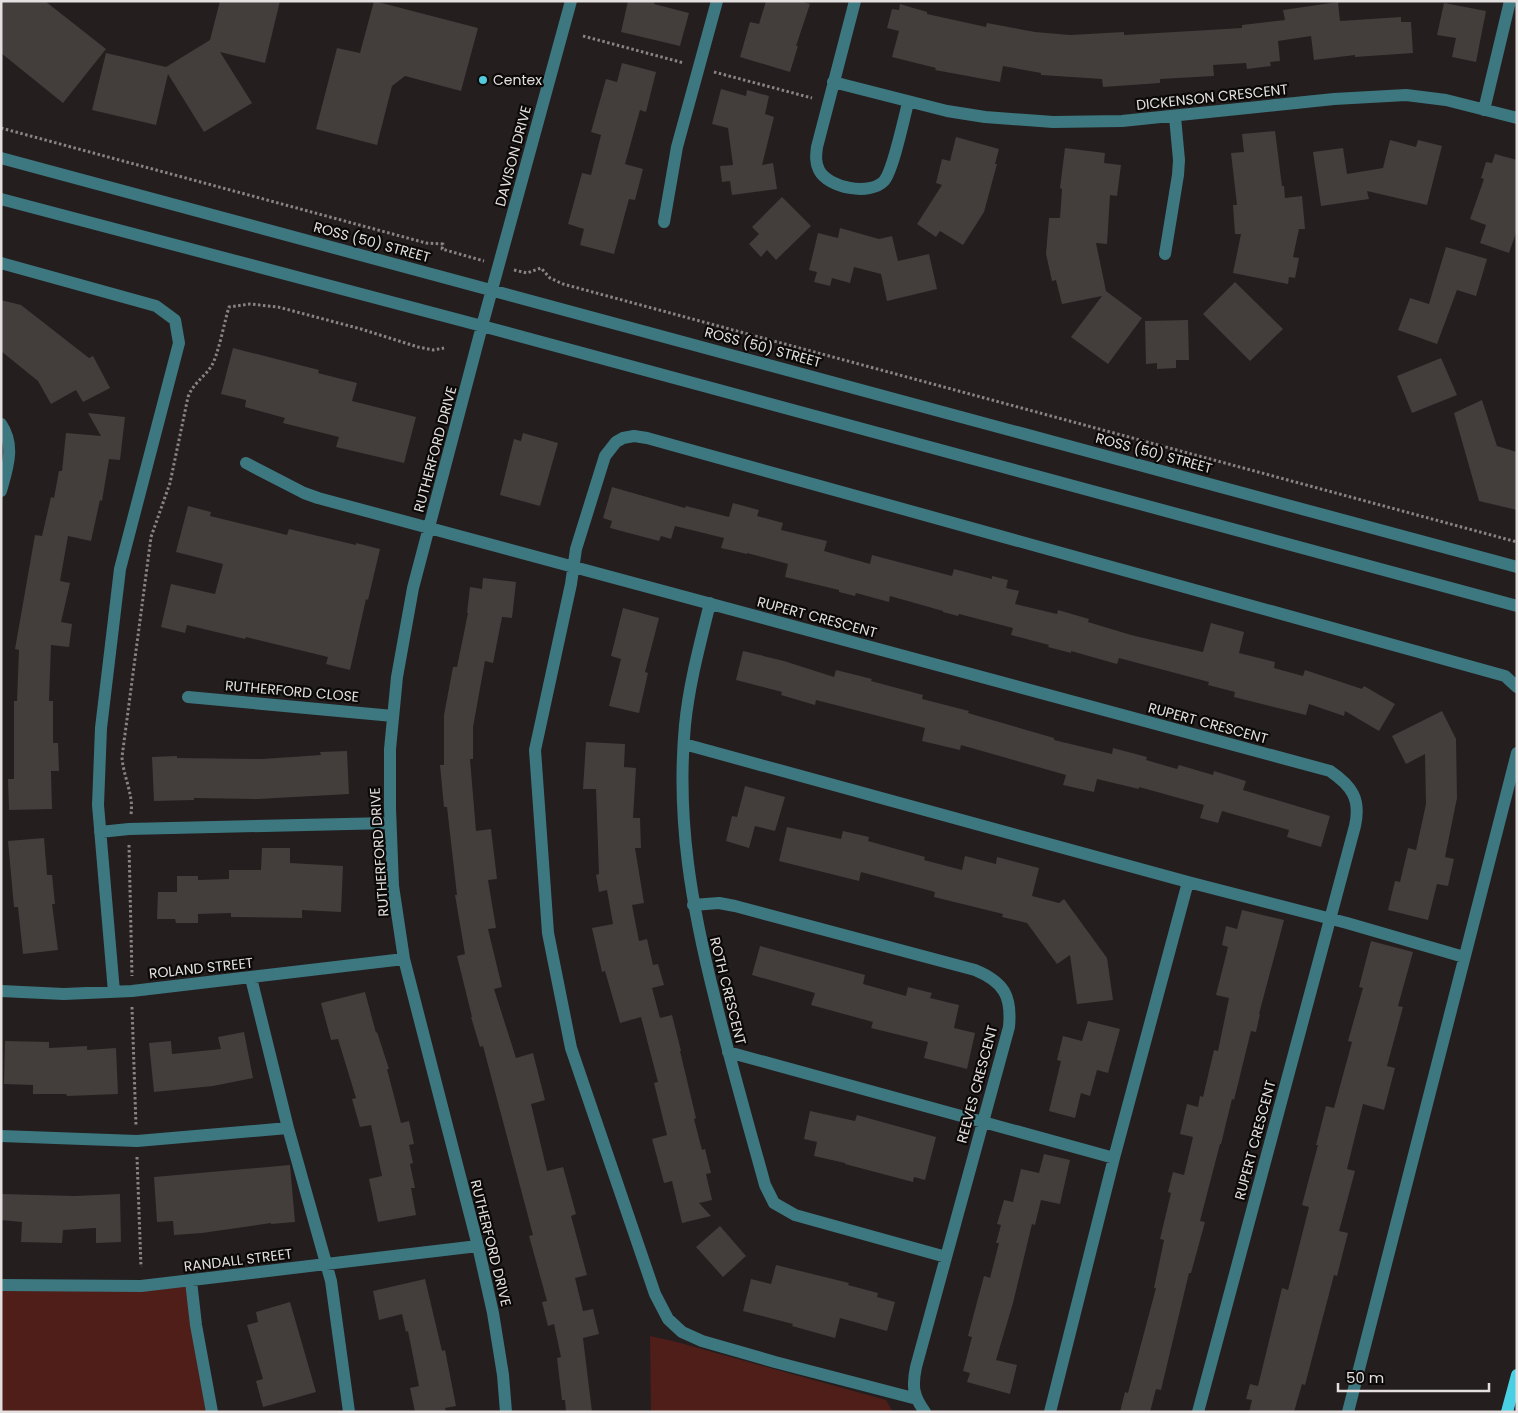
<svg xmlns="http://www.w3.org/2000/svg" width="1518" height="1413" viewBox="0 0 1518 1413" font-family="Poppins,sans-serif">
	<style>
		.green { fill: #4f1e19 }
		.building { fill: #433d3c }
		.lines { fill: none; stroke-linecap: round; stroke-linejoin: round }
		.path { stroke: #898483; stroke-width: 3; stroke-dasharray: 2.5 2.5; stroke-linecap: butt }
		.minor { stroke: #3d7780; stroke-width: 12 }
		.major { stroke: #49d0e4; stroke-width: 12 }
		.poi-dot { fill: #53cadc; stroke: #0c0909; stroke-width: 2 }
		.labels { text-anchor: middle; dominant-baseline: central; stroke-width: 4.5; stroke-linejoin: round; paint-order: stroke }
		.poi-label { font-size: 14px; fill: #e4e0df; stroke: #0c0909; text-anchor: start }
		.street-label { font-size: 14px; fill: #e4e0df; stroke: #0c0909 }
	</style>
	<rect width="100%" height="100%" fill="#241e1e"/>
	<path class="green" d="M191,1281l21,131h-211v-127z
		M650,1336l23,5 213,59 7,12h-242z"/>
	<path class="building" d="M1,1h44l61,48 -43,54 -62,-50z
		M220,1h60l-15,62 -45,-11 32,51 -48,29 -36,-58 -12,51 -64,-15 14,-57 60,14 44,-27z
		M374,1l104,27 -17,63 -56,-15 -13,10 -15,59 -61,-16 21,-81 23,5z
		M628,1h27l-1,3 35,9 -9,33 -59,-14z
		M766,1h34l10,3 -14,42h2l-8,26 -50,-15 10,-35 9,2z
		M1338,2l2,19 61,-4v5h10l2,31 -58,4v-2l-41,5 -3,-24 -33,5 2,20 -10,1 1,4 -24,3 -1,-6 -33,2 1,11 -54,3v4l-57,4 -1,-8 -61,-4v-2l-38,-7 -3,16 -65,-12 1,-2 -44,-11 7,-26 -12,-3 5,-19 7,1 1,-6 27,8v2l59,13 1,-4 48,9 35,3 54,-3v3l118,-7v-3l43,-5 -2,-10z
		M1444,3l42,8 -10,51 -24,-5 4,-19 -19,-3z
		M622,63l34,9 -10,40 -6,-2 -15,54 18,5 -8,31 -6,-1 -15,55 -34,-9 4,-16 -16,-5 14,-51 9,2 10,-40 -10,-3 15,-53 11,3z
		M721,89l25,7 1,-6 22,6 -4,18 9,3 -12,48 11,-2 4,26 -45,6 -2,-14 -8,1 -2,-16 13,-1 -5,-37 -16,-4z
		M1275,131l7,55h2l1,12 17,-2 3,33h-6l-6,28 6,1 -4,20 -6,-1 -1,7 -55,-11 8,-39h-6l-2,-29h4l-6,-52 13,-1 -2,-18z
		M956,137l43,12 -4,15h2l-13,48 -21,33 -23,-14 -4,6 -19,-13 25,-39 -6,-2 6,-24 8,2z
		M1390,140l26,7 2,-7 24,6 -15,59 -60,-14 2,8 -48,7 -8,-54 30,-4 4,26 36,-6z
		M1065,148l40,5 -1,10 17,2 -4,31 -7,-1 -3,49 -11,-1 10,48 36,27 -34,46 -37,-27 31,-41 -40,8 -6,-24 -4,1 -6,-27 3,-36h11l2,-29 -2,-1z
		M1495,154l22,6v70l-8,23 -29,-10 6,-18 -16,-6 14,-40 -3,-1 5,-16 6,1z
		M782,197l29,29 -35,34 -9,-10 -6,7 -12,-13 10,-10 -7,-7z
		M840,228l39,11 13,-3 6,25 31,-7 8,35 -50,12 -6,-27 -27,-7 -4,16 -18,-5 -2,8 -16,-4 3,-10 -8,-2 9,-37 20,5z
		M1446,247l41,12 -11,37 -19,-6 -20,54 -39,-14 12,-32 19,6z
		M1235,282l48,47 -33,32 -47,-47z
		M1,300l20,5 68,53 4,-2 17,32 -27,14 -7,-12 -25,14 -13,-23 -37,-30z
		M1188,320l1,40h-13v8l-19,1v-6l-11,1 -1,-43z
		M233,348l86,22 -1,3 39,10 -5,18 64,16 -12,46 -68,-16 3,-10 -56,-14 2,-5 -40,-11 1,-7 -25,-6z
		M1441,358l16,37 -45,18 -15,-37z
		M1482,400l15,46 20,6v58l-38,-9 -25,-88z
		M88,413l37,4 -5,43 -11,-1 -7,42 -2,-1 -9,41 -23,-5 -8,45 10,2 -9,39 11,2 -3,23 -18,-2 -2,56h4v42h5l1,28h-8l1,38 -43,1 -1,-31h6v-78h3l2,-51 -4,-1 20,-114 7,1 9,-39 3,1 5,-27h3l4,-38 35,3z
		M523,433l35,10 -18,63 -40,-11 14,-56 7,2z
		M612,487l73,21 1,-2 43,11 4,-14 26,7 -2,6 26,7 -2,7 46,11 -3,10 46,13 2,-9 80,21 2,-7 38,10v-3l16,4 -2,8 13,3 -4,13 42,10 1,-4 31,9 -1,3 43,13 72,17 8,-29 33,9 -5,21 36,9 -1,6 29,8 2,-6 57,19 2,-3 31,18 -16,27 -34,-20 -1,5 -35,-12 -3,11 -72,-18 1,-5 -27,-7 1,-3 -90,-24 -2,6 -46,-13v2l-23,-6 1,-2 -38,-10 2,-7 -54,-14 -1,2 -15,-4v-1l-53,-15 -1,6 -33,-9 -1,3 -16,-4v-2l-54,-13 3,-13 -41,-11v1l-26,-6 3,-10 -49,-12 -4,13 -10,-3 -2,5 -49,-13 2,-7 -9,-3z
		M188,506l23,6 -1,4 77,19 2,-6 67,16v-2l24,6 -12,51 -2,-1 -16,71 -24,-6 2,-7 -82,-20 -1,2 -58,-14 -2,8 -24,-6 10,-43 44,10 8,-30 -47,-12z
		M483,578l33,4 -4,36 -10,-1 -9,46 -8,-2 -12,66v32h-3l6,72 15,-2 6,50 -9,1 8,48 -8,1 14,58 -8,2 22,69 17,-5 12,47 -14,4 16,67 16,-4 13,47 -5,2 16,59 -12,3 8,33 10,-2 6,25 -16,4 9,74h-26l-1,-12h-3l-5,-42 4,-1 -7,-33 -6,2 -6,-24 5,-1 -18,-65 4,-1 -50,-189 -3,1 -9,-30h1l-15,-61 8,-2 -10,-59h2l-10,-88h-3l-4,-42h4v-50l9,-48h4l11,-54h-1l3,-26 12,2z
		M623,608l36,10 -14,54 3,1 -9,40 -30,-7 12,-47 -10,-3z
		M743,651l41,10 50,16 2,-7 36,9 -1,2 52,14 -1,4 47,12 -1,2 86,25v2l58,14 1,-6 34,9 -1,3 31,9 2,-4 34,10 1,-4 32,10 -3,9 87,26 -9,31 -34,-10 2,-7 -67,-19 -4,12 -18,-5 4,-13 -65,-18v2l-42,-10 -3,13 -31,-7 3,-10 -105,-30 -1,5 -38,-9 3,-13 -109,-28 -1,5 -34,-10 1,-3 -46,-12z
		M1442,711l14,28 1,59 -12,59 9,2 -6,27 -11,-2 -9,36 -40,-10 7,-29 5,1 8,-34 8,2 10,-46 -1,-50 -19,10 -14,-28z
		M586,742l39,2 -1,23 12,1 -3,50h7l1,30h-6l9,55 -12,2 7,36 8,-2 6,26 5,-1 6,21 -12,3 8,30 12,-3 9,36h-1l16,67 -2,1 8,31 3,-1 6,24 -5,1 6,26 -13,3 12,13 -29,7 -10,-42 -8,2 -12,-44 15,-4 -13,-52 4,-1 -17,-65 -21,6 -15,-52 -3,1 -10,-44 21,-4 -6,-34 -8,2 -3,-17 3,-1 -3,-85h-13z
		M347,751l2,43 -91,5 -64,-1v2l-40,1 -2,-44 25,-1v2l85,1 59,-4 -1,-3z
		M745,786l40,11 -10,34 -20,-5 -6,22 -23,-7 6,-25 5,1z
		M787,827l54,12 2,-8 26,6 -1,4 57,16 -1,3 38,10 3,-14 31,8 1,-7 42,11 -7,28 27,7 5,-4 43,59 6,42 -36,4 -7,-49 -13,9 -30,-41 -25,-6 1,-3 -69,-17 1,-5 -74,-20 -2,9 -80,-20z
		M44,838l3,37h5l3,29h-3l6,46 -35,4 -5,-47h-4l-6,-66z
		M262,848h28v15l53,3 -2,46 -39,-2v8l-71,-1v-4l-33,1v9h-22l-1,-4h-18l1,-27h19v-16h21v4l31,-1v-9h32z
		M1242,910l42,10 -25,94h1l-4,18 -5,-1 -17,69 -2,-1 -11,45h-1l-20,77 5,1 -14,51h-2l-28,117 -5,-1 -6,23h-30l5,-20 3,1 28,-105h-2l10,-48 -4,-1 11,-46 -3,-1 5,-20 11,3 9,-38 -13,-3 7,-30 11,3 2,-11 3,1 11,-47 4,1 11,-53 -13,-3 12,-48 -6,-2 4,-19 11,3z
		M1371,941l42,11 -15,54 5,1 -16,59 8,2 -11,42 -21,-6 -16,65 8,2 -16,60 9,2 -11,43 -3,-1 -29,110 -3,-1 -8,28h-45l3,-12 -6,-1 4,-15 8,2 24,-98 6,2 21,-83 -7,-2 16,-60h-2l10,-39 8,2 18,-66 -4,-1 15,-53 -4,-1z
		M760,946l105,29 -2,9 43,12 2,-9 24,6 -2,5 29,7 -5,23 21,5 -8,36 -43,-11 4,-16 -57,-14 2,-6 -62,-17 4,-12 -63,-18z
		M365,992l11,41 1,-1 12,37h-2l14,54 8,-2 5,23 -5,1 4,18 -3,1 5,24h-4l5,27 -38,7 -9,-43 13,-3 -11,-51 -11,2 -8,-28 4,-1 -18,-59 -7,1 -10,-37z
		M1088,1021l32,8 -12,44 -11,-3 -7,26 -9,-3 -6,25 -26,-7 12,-50 -4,-1 6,-24 19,5z
		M244,1032l9,46 -40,8 -59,6 -5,-49 22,-2 1,13 49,-5 -3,-12z
		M5,1041l44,1v6l38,-2v4l29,-2 2,46 -51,2 -1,-2h-33v-9l-29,-1z
		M810,1111l45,10 2,-6 79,22 -11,43 -11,-3 -1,5 -68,-18v-1l-31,-7 3,-14 -13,-3z
		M1044,1154l26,6 -10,44 -19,-4 -6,25 -3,-1 -19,79 -17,57 21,5 -7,29 -43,-12 3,-9 -7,-2 9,-34 -4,-1 16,-60 6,2 9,-35h-3l5,-18 -4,-1 7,-24 9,2 8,-33 18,4z
		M290,1165l5,57 -24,2v-1l-69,10 -28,2 -1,-14 -16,1 -3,-45z
		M1,1194l74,2 45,-2 1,48 -25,1v-15l-33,2 -1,13 -41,-1 1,-20 -21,-2z
		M720,1226l26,30 -23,21 -27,-30z
		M776,1265l73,18 -1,2 30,8 -1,4 18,5 -8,29 -47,-13 -5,20 -43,-12 1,-2 -50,-13 8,-32 20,5z
		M425,1279l17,72 3,-1 11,56 -11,2 1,4h-31l-5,-24 9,-2 -11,-55 -2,1 -4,-18 -23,6 -6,-29z
		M290,1302l26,90 -53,15 -7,-26 7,-2 -16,-54 11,-3 -2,-10z"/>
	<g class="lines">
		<path class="path" d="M583,36l101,27
			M714,72l98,26
			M1,128l425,115 17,1 -1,5 42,12
			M514,270l13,3 14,-5 9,10 13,6 954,258
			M131,814c3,-19 -8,-38 -9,-57l29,-220 19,-54 18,-86c5,-14 17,-20 24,-32 7,-13 12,-42 17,-58l21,-3 28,3 83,22 57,18 15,3 11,-2
			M129,845l3,131
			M132,1007l4,119
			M137,1157l4,110"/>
		<path class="minor" d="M855,1l-38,146c-1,8 -2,15 2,23 9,18 51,26 65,11 9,-10 20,-63 24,-78
			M833,82l114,29 38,6 68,5 69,-1 212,-22 72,-4 40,5 71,18
			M1484,110l26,-109
			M1,158l1516,409
			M1,199l481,127 1035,280
			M664,222l13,-75 40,-146
			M1165,254l13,-79 1,-15 -4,-43
			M1,263l155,43 19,14 4,23 -59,226 -19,159 -3,77 16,187
			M1,424c15,22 6,45 0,67
			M246,463l58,30 14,5 1012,273c22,15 31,28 25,55l-157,586
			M710,603c-10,41 -21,81 -25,122 -9,95 7,183 30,274 15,62 33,124 50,186l9,18 21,12 151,42
			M188,697l205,19
			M684,744l504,138 -74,276 -64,254
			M100,832l29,-3 261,-6
			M1188,882l159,41 117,34
			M693,905l26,-2 16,3 240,64c29,12 37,26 34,57l-93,340c-4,19 -3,29 9,45
			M251,978l37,150 43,153 18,131
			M1,991l63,3 68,-3 272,-32
			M728,1052l386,106
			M1,1136l136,5 151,-13
			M191,1281l5,44 16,87
			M1,1285l140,1 337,-40
			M917,1399l-142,-37 -73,-21 -20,-9 -14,-13 -13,-25 -84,-246 -23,-115 -13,-183 36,-166 5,-35 29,-93 11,-14 7,-4 11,-2 13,2 858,238 12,11
			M506,1412l-3,-37 -10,-62 -15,-67 -74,-287 -11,-73 -3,-78v-59l7,-72 16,-89 69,-262 89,-325
			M1348,1412l169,-659"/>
		<path class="major" d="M1507,1412l10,-37"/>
	</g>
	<circle class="poi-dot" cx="483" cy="80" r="5"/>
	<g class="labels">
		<g class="poi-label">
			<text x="493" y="80">Centex</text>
		</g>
		<g class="street-label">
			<text transform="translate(1212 97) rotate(-6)">DICKENSON CRESCENT</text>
			<text transform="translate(513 156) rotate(-75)">DAVISON DRIVE</text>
			<text transform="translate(372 242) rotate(15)">ROSS (50) STREET</text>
			<text transform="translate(763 347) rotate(15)">ROSS (50) STREET</text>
			<text transform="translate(435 449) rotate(-75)">RUTHERFORD DRIVE</text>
			<text transform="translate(1154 453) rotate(15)">ROSS (50) STREET</text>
			<text transform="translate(817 617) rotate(15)">RUPERT CRESCENT</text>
			<text transform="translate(292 691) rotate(5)">RUTHERFORD CLOSE</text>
			<text transform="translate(1208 723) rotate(15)">RUPERT CRESCENT</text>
			<text transform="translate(379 852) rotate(-94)">RUTHERFORD DRIVE</text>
			<text transform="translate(201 968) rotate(-6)">ROLAND STREET</text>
			<text transform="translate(728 991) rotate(76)">ROTH CRESCENT</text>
			<text transform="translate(977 1084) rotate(-75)">REEVES CRESCENT</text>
			<text transform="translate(1255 1140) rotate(-75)">RUPERT CRESCENT</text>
			<text transform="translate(491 1243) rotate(76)">RUTHERFORD DRIVE</text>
			<text transform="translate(238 1260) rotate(-7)">RANDALL STREET</text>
		</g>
	</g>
	<rect width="1518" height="1413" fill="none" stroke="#e4e0df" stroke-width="5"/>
	<path d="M1338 1383v8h151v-8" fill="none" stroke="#e4e0df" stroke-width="2.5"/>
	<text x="1346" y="1383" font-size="15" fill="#e4e0df" stroke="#0c0909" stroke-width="4" paint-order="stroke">50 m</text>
</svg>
